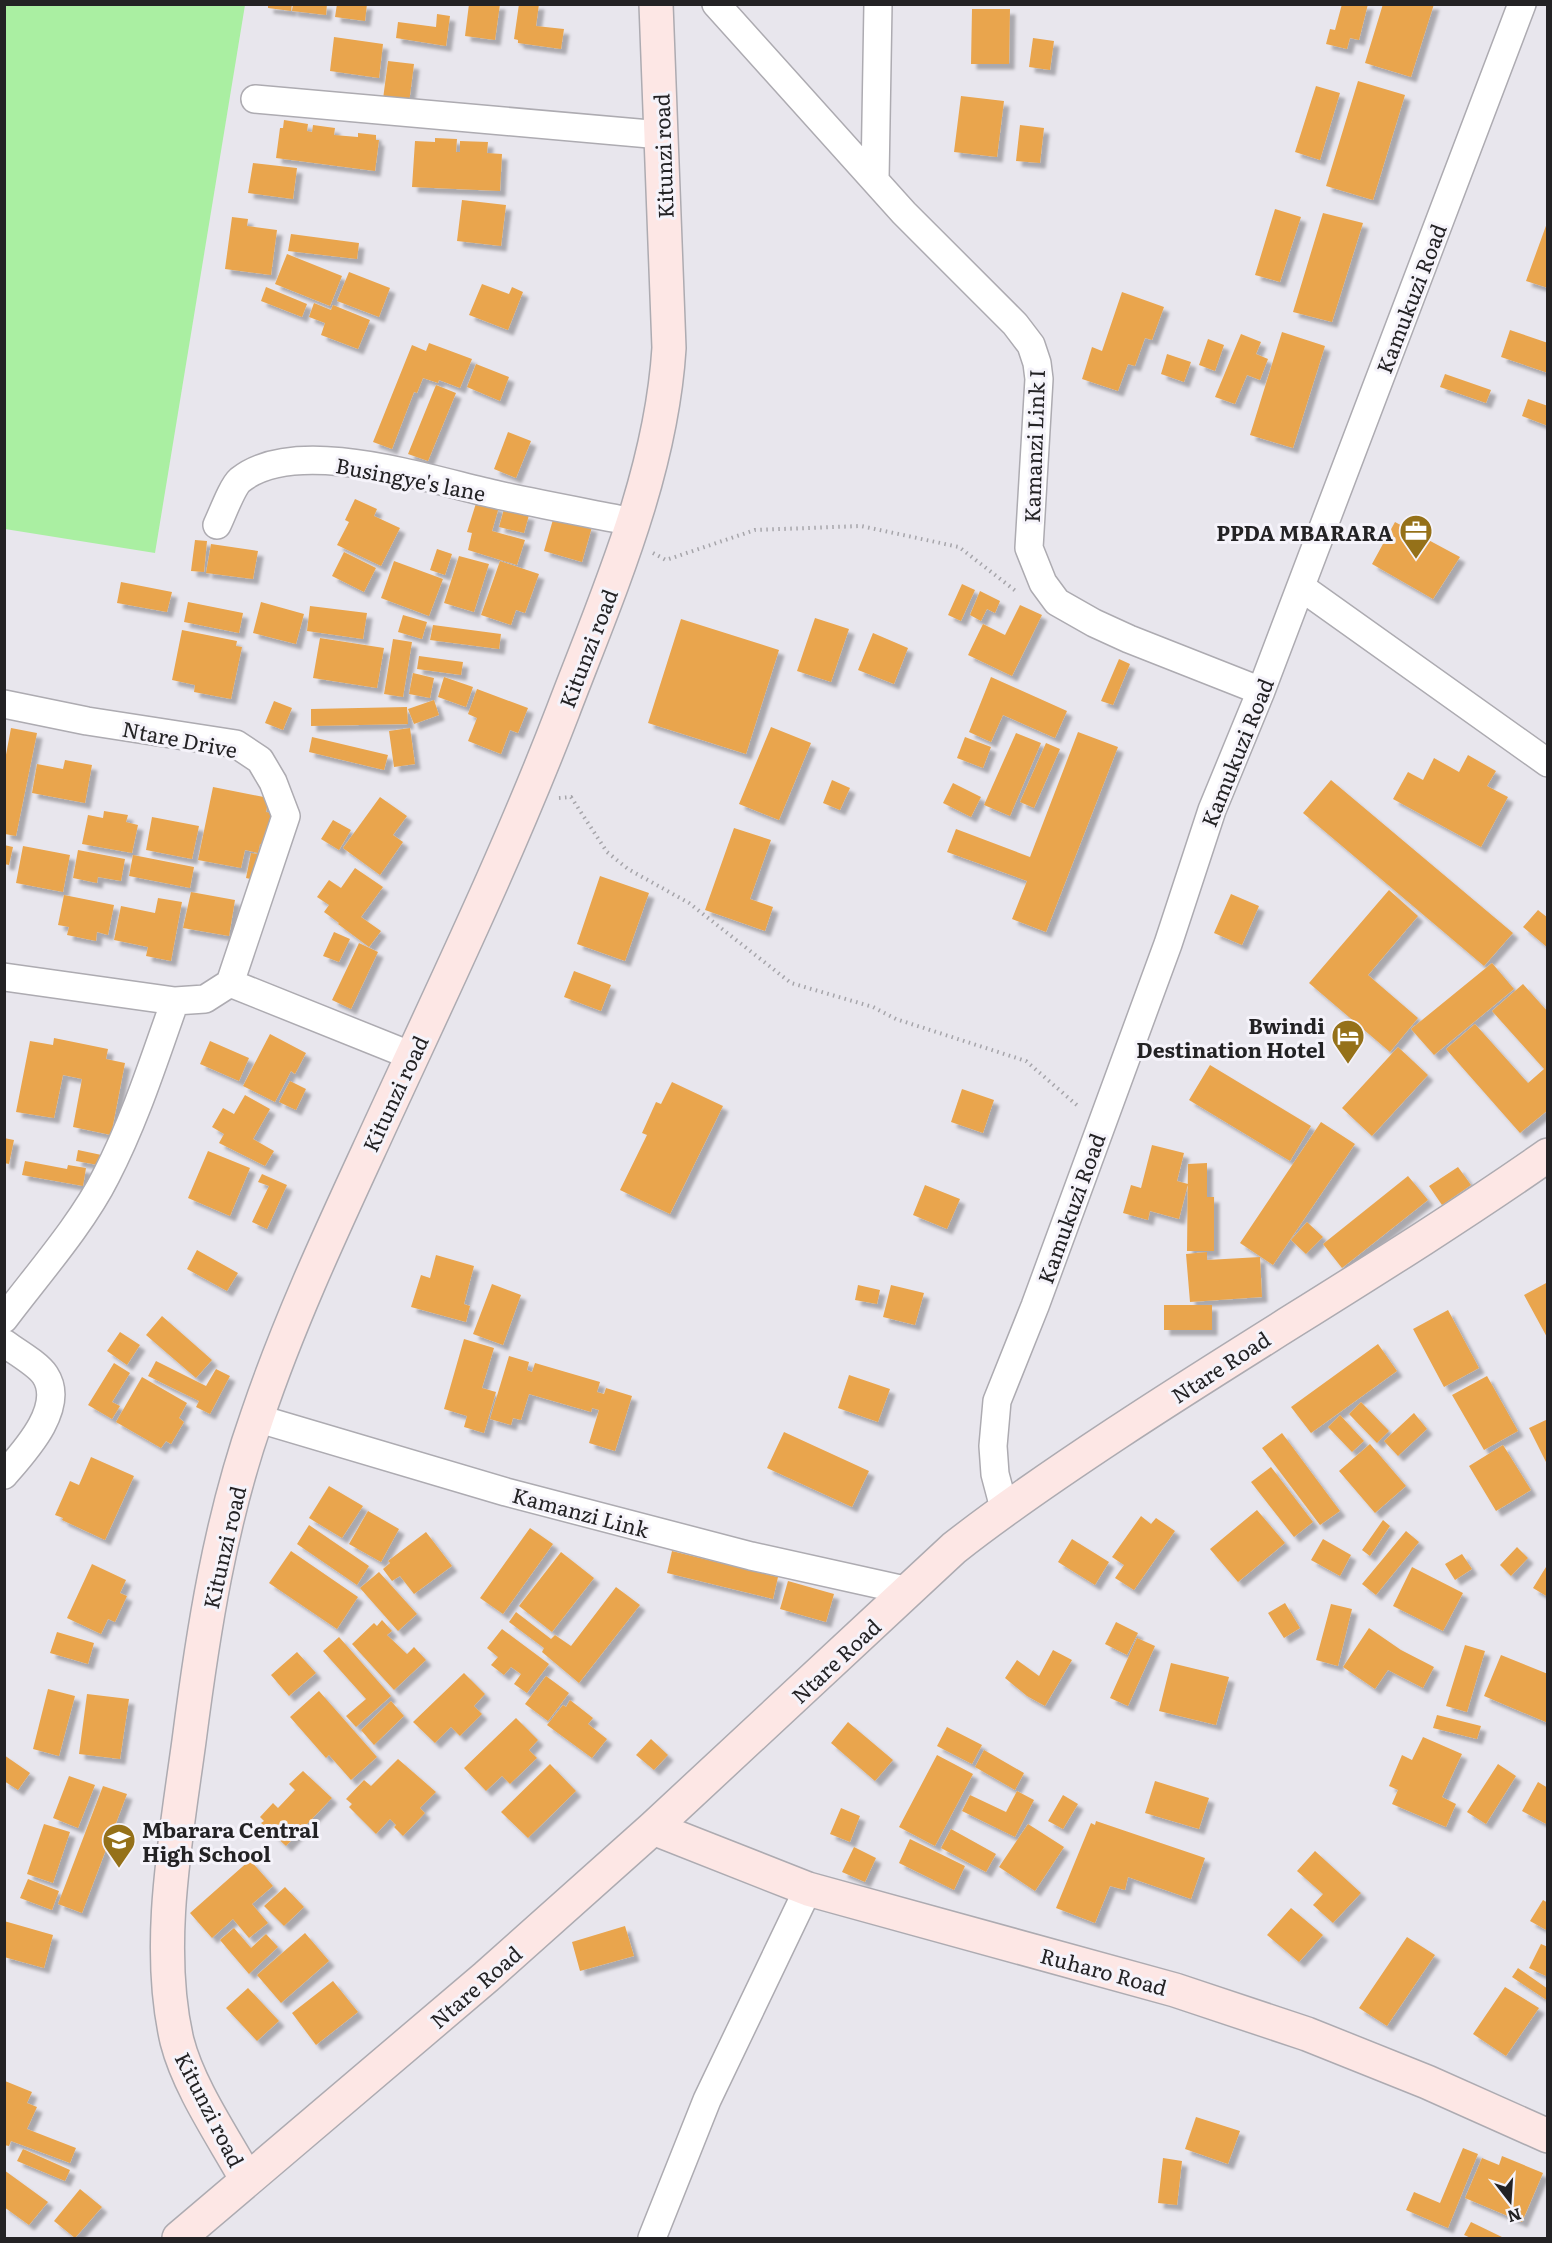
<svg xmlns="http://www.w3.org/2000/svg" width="1552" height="2243" viewBox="0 0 1552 2243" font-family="Literata,serif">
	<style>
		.green { fill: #aaefa2 }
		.building { fill: #e9a54e; filter: url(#shadow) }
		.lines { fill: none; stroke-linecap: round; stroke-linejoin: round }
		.street-casing { stroke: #adabb1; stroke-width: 30 }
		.secondary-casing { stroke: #adabb1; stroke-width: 36 }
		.path { stroke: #a6a5aa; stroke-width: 4; stroke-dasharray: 1.5 4.5; stroke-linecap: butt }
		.street { stroke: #fff; stroke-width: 27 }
		.secondary { stroke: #fde7e5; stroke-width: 33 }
		.labels { text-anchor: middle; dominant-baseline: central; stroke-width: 6; stroke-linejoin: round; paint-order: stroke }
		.street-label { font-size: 21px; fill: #232224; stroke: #f5f3fa }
		.poi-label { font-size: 21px; font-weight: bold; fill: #232224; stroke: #f5f3fa; text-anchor: end }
	</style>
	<defs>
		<filter id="shadow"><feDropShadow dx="5.5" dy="5.5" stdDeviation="1.5" flood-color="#0004"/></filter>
	</defs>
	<rect width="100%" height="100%" fill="#e8e6ed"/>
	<path class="green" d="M4,5h241l-90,548 -150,-24z"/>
	<path class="building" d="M268,4h24l-1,7 -23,-3z
		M293,4h34l-1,11 -34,-4z
		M337,4h30l-2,17 -30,-4z
		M469,4h31l-5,36 -30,-4z
		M519,4h20l-3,22 28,3 -3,20 -43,-6v-3l-4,-1z
		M1342,4h26l-9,36 -9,-2 -3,11 -21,-5 4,-15 5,1z
		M1383,4h51l-23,73 -46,-14z
		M972,9h38l-1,55h-38z
		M437,14l13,2 -4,30 -50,-8 2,-16 38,5z
		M334,37l49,7 -4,34 -49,-7z
		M1033,38l21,3 -4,29 -21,-3z
		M388,61l26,3 -5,39 -26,-4z
		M1358,81l47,14 -32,105 -47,-14z
		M1316,86l24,7 -20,67 -25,-8z
		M961,96l43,5 -7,56 -43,-5z
		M284,120l24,4 -1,7 5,1 1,-7 22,3 -1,7 24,2v-4l18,2v5h3l-4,31 -99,-13 4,-30h3z
		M1020,125l24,3 -4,35 -24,-2z
		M435,138l22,1 -1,13h4v-11l28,1 -1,11 15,1 -2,37 -88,-4 3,-46 20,1z
		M253,163l44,5 -4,31 -45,-6z
		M462,200l44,5 -5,41 -44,-5z
		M1275,209l26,8 -21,65 -25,-7z
		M1323,213l40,10 -31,99 -39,-10z
		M232,217l16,2 -1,7 30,4 -6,45 -46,-6z
		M1547,223h1v65l-22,-7z
		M291,234l68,9 -2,16 -69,-8z
		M287,254l55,22 -12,30 -55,-22z
		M349,272l41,16 -11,29 -42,-16z
		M482,284l27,10 3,-7 11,5 -15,38 -39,-15z
		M266,287l41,17 -5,13 -41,-16z
		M1122,292l42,15 -12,33 -7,-2 -10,28 -7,-2 -10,27 -36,-12 10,-32 10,4z
		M314,303l17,7 2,-5 37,15 -12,29 -37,-14 4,-12 -16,-6z
		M1510,330l38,13v30l-47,-16z
		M1282,332l43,14 -32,102 -43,-13z
		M1241,334l20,8 -5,12 12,5 -8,21 -13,-5 -12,29 -20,-7z
		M1208,339l16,6 -9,26 -16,-6z
		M429,343l43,16 -12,29 -21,-8 -1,3 -15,-5 -6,15 -3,-1 -22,57 -19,-7 39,-97 14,6z
		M1167,354l24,8 -7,20 -23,-8z
		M476,364l33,13 -9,24 -33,-14z
		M1445,374l46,16 -5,13 -46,-16z
		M436,385l20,8 -28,68 -20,-7z
		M1528,399l20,7v20l-26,-10z
		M508,432l23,9 -15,37 -22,-9z
		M355,499l22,10 -3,7 26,12 -19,38 -44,-21 12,-23 -4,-2z
		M477,500l22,7 -7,24 33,9 -8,25 -49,-15 4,-17 -5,-1z
		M504,509l25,6 -5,18 -25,-6z
		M554,516l38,11 -10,35 -38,-11z
		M1395,522l65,35 -27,42 -61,-35z
		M195,540l12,1 -3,31 -13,-1z
		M211,544l47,7 -5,28 -47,-6z
		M437,549l15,5 -7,21 -15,-5z
		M344,552l32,16 -12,24 -32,-16z
		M459,556l30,8 -15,48 -30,-9z
		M394,561l49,18 -14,37 -48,-18z
		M500,561l39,13 -14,39 -9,-3 -5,15 -30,-10z
		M121,582l51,10 -5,20 -50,-9z
		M962,584l13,6 -14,31 -13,-6z
		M980,591l20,10 -5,12 -8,-4 -6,12 -11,-6z
		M188,602l55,11 -4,20 -55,-11z
		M261,602l43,12 -8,30 -43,-11z
		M1020,605l22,10 -30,61 -44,-21 15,-31 22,11z
		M310,606l57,7 -4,26 -56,-8z
		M403,615l24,7 -5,17 -24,-7z
		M815,618l34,11 -18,53 -34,-11z
		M681,619l98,31 -33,104 -98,-31z
		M433,625l68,9 -2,15 -69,-9z
		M182,630l55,11 -1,5 6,1 -11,52 -37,-7 1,-7 -23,-5z
		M873,633l35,15 -14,36 -36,-14z
		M320,638l64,10 -7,40 -64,-10z
		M393,639l19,3 -9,55 -19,-3z
		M419,656l44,6 -2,13 -44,-6z
		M1119,659l11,5 -17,41 -12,-4z
		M413,673l21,5 -4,20 -21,-4z
		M444,677l29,10 -7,20 -28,-10z
		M991,677l76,34 -12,27 -52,-23 -12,27 -22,-10z
		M477,689l51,19 -10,25 -8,-3 -9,24 -33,-13 9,-23 -9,-4z
		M434,700l5,15 -25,9 -6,-15z
		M274,701l18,7 -9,22 -18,-7z
		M407,707l1,17 -97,2v-17z
		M771,727l40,16 -32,77 -40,-16z
		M11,728l26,5 -21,103 -11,-2v-74z
		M410,728l5,36 -21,3 -5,-36z
		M1078,732l40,15 -72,185 -34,-13 15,-38 -80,-29 9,-23 74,28z
		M1016,733l25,10 -31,73 -26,-11z
		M312,737l76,18 -4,15 -75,-18z
		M965,737l26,10 -8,21 -26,-10z
		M1046,743l14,6 -26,59 -14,-6z
		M1468,755l28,16 -9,15 21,11 -27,50 -88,-48 15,-27 15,8 11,-22 25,14z
		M65,760l27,5 -7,38 -53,-10 5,-29 26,5z
		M832,780l18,8 -10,22 -17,-7z
		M1331,780l182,153 -29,33 -181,-153z
		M953,783l28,14 -10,20 -28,-14z
		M213,787l56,11 -3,14 13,2 -7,33 -12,-3 -2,9 -13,-3 -4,18 -43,-8z
		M380,797l27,19 -14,19 10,7 -23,33 -37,-27z
		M104,811l24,4 -2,7 12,3 -6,28 -50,-9 6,-29 15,3z
		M152,817l47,9 -7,33 -46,-9z
		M333,820l18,10 -12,20 -18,-11z
		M734,828l37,12 -21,59 23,8 -8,24 -60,-21z
		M4,845l9,2 -4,18 -5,-1z
		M23,846l47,9 -7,37 -47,-9z
		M78,850l47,9 -4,22 -23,-4 -1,6 -24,-5z
		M251,853l17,3 -5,26 -17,-4z
		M133,855l61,12 -4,21 -61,-12z
		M355,868l28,19 -22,30 20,14 -12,16 -31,-23 1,-1 -15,-11 5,-7 -12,-8 12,-17 12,8z
		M600,876l49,17 -24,68 -48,-17z
		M1389,890l29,26 -50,59 50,43 -28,34 -81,-69z
		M191,892l44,8 -6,36 -46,-8z
		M1231,894l28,12 -17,39 -28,-12z
		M64,895l50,10 -6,30 -11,-3 -1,9 -29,-6 2,-8 -11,-2z
		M158,898l24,4 -11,59 -25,-5 2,-9 -34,-7 7,-34 34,7z
		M1538,910l10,8v30l-25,-21z
		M334,932l16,7 -11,23 -16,-6z
		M359,943l19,9 -27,57 -19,-9z
		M1492,963l22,26 -80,66 -23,-26z
		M574,971l37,14 -10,26 -37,-14z
		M1523,984l25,28v98l-28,23 -74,-84 29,-25 53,59 16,-14 -52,-58z
		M270,1034l36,19 -11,21 -4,-3 -16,31 -32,-16z
		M54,1038l54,11 -2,10 19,4 -14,72 -38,-8 9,-48 -19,-4 -9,43 -38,-6 14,-71 23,4z
		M210,1041l39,17 -10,23 -39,-17z
		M1398,1047l30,28 -56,61 -30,-28z
		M1210,1065l101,61 -21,35 -101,-61z
		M290,1081l16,8 -10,21 -17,-8z
		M672,1082l51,24 -53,108 -50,-24 27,-55 -5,-2 14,-31 5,2z
		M962,1089l32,11 -11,33 -32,-11z
		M245,1095l25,14 -17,30 21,12 -9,15 -46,-23 5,-9 -12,-7 11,-19 11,6z
		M1321,1122l34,22 -82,121 -33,-22z
		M4,1138l10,2 -5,24 -5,-1z
		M1152,1145l32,8 -7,28 11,3 -9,35 -29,-8 -2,9 -25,-7 8,-28 10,3z
		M78,1150l33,7 -2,10 -33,-6z
		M208,1151l42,17 -20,48 -42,-18z
		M25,1161l42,8 1,-4 18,3 -3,18 -61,-11z
		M1207,1163v34h7v54h-27l1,-87z
		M1458,1167l13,18 -29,20 -13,-19z
		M262,1174l25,11 -20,44 -15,-7 17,-36 -11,-4z
		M1408,1176l20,24 -86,68 -19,-24z
		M925,1185l35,14 -13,30 -34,-14z
		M1307,1222l16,15 -17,17 -15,-14z
		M197,1250l41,23 -11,18 -40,-22z
		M1207,1252v8l53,-3 2,40 -72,5 -4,-48z
		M436,1255l38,11 -10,38 6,2 -4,16 -55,-15 10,-32 9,3z
		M1548,1282v57l-24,-44z
		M492,1284l29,11 -18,50 -30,-11z
		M858,1285l22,5 -3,14 -22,-4z
		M891,1285l33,8 -9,32 -32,-8z
		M1164,1305h48v25h-48z
		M1448,1310l31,58 -35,19 -31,-58z
		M162,1316l50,44 -16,18 -50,-43z
		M120,1332l20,13 -13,20 -20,-14z
		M464,1339l30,9 -12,40 14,4 -12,41 -20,-6 3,-11 -23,-7z
		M1378,1344l19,27 -86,62 -20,-26z
		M509,1356l20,6 -2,8 5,2 3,-9 65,19 -3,10 7,2 2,-6 26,8 -17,55 -26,-8 10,-33 -7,-2 -1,4 -62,-18 -8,26 -8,-2 -2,7 -21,-6z
		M156,1361l50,25 10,-17 14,7 -20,38 -14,-7 3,-6 -51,-25z
		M114,1363l16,10 -18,29 8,4 -8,13 -24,-14z
		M849,1375l41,14 -12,33 -40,-14z
		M1487,1376l31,55 -34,19 -32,-55z
		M142,1377l45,26 -8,15 5,4 -13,22 -5,-3 -5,7 -45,-26z
		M1361,1402l28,29 -12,12 -28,-29z
		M1414,1413l13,16 -29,27 -14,-15z
		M1340,1415l24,26 -12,11 -24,-25z
		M1548,1419v47l-19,-38z
		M784,1432l85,39 -17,36 -85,-39z
		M1282,1433l58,78 -20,14 -58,-77z
		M1370,1444l36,42 -31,27 -36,-42z
		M1503,1445l28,45 -35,21 -27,-45z
		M91,1457l43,19 -29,64 -43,-20 1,-2 -8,-3 15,-34 9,4z
		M1271,1467l42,55 -19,15 -43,-55z
		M329,1486l34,20 -21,32 -33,-20z
		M1257,1510l28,33 -47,39 -28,-33z
		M368,1511l31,18 -18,33 -32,-18z
		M1141,1516l10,8 5,-6 19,13 -41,59 -19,-12 9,-13 -12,-8z
		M1383,1520l7,6 -20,30 -8,-6z
		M309,1525l60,41 -12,19 -60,-41z
		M530,1528l23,16 -50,70 -23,-16z
		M1406,1531l13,11 -43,53 -14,-11z
		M426,1532l26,34 -38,28 -14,-18 -8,5 -9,-12 7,-6 -2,-2z
		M1072,1539l37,23 -14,23 -37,-23z
		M1323,1539l28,16 -11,21 -29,-16z
		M1517,1547l11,11 -17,18 -11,-11z
		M291,1551l67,46 -21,32 -68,-46z
		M672,1551l106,26 -5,22 -106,-26z
		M561,1552l33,26 -42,54 -33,-26z
		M1462,1554l10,15 -17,11 -10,-16z
		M92,1564l34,16 -6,13 7,3 -12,26 -7,-3 -7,15 -34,-16z
		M1412,1567l51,26 -20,38 -50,-25z
		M1546,1567l2,2v28l-15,-9z
		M379,1572l38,42 -19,17 -38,-43z
		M788,1581l46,13 -8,28 -46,-13z
		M616,1587l24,18 -61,78 -37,-31 2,-4 -35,-26 7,-10 35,27 4,-4 16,11z
		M1285,1603l15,25 -16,10 -16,-25z
		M1331,1604l21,5 -14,57 -22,-6z
		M382,1620l10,11 -5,4 20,19 7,-7 12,13 -32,30 -42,-46 22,-21 3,3z
		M1116,1622l22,11 -11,22 -22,-11z
		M1369,1628l32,22 33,17 -11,21 -35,-18 -13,19 -32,-22z
		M502,1629l47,35 -22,29 -13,-9 7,-10 -10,-7 -7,8 -13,-10 7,-8 -11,-9z
		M57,1632l37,11 -6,21 -38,-11z
		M339,1637l52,59 -35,31 -10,-11 20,-17 -43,-48z
		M1137,1638l18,8 -27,60 -18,-8z
		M1465,1645l20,6 -18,61 -21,-6z
		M1053,1650l19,10 -27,46 -18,-10 -22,-18 12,-18 22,16z
		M297,1652l19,21 -27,23 -18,-21z
		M1501,1655l47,19v49l-64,-27z
		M1171,1663l58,14 -13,48 -57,-14z
		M464,1673l21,21 -11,12 8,8 -22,22 -9,-9 -16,16 -22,-21z
		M546,1676l23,17 -21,28 -23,-17z
		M48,1689l27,7 -16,60 -26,-7z
		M319,1691l58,66 -26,23 -22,-25 -3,3 -36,-41z
		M87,1694l42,5 -9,60 -41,-5z
		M570,1700l23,18 -5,6 19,15 -15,19 -45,-33 16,-20 3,2z
		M391,1701l13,15 -30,29 -13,-15z
		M1437,1715l44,11 -4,13 -44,-11z
		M516,1718l22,22 -9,10 8,8 -27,26 -8,-8 -16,15 -22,-23z
		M848,1722l45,38 -18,21 -44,-38z
		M947,1727l35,18 -10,19 -35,-18z
		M1423,1737l39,17 -20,43 14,7 -10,23 -54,-23 6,-14 -9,-4 13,-31 10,5z
		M651,1739l17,16 -14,15 -18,-15z
		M984,1750l40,23 -9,17 -40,-23z
		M4,1755l26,18 -12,17 -14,-9z
		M937,1755l36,19 -38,72 -36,-19z
		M398,1759l38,33 -16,16 5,5 -22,23 -9,-9 2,-2 -6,-6 -14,15 -27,-27 3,-3 -6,-5 18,-19 7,6z
		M550,1764l26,27 -48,47 -27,-26z
		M1498,1764l18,12 -30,48 -19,-12z
		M303,1771l29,27 -46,48 -25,-23 3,-2 -4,-4 13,-14 5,5 17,-18 -6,-6z
		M69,1776l26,9 -17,43 -25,-10z
		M1155,1781l54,17 -10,31 -54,-16z
		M1538,1782l10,6v37l-26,-14z
		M103,1786l24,8 -45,119 -24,-9z
		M1017,1791l17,9 -19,37 -53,-26 8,-16 36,17z
		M1063,1795l15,9 -15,25 -15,-8z
		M841,1808l19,8 -10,26 -20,-8z
		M1096,1821l109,37 -14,41 -63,-22 -3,13 -15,-4 -15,37 -39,-15 35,-85 4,2z
		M44,1824l26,8 -17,51 -26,-9z
		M1028,1824l36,23 -29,44 -36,-24z
		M951,1829l45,25 -10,18 -45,-24z
		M910,1839l55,27 -11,24 -55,-27z
		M854,1847l22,11 -11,24 -23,-10z
		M1315,1851l46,42 -28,30 -20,-18 10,-11 -26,-23z
		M250,1860l23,26 -21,18 16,19 -19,15 -16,-19 -21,19 -22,-25z
		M28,1879l31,12 -7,19 -32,-12z
		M285,1887l19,20 -20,19 -20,-20z
		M1543,1900l5,3v28l-18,-10z
		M1291,1908l32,27 -24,27 -32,-27z
		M4,1921l49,14 -9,33 -40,-11z
		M625,1926l9,30 -54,15 -8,-29z
		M234,1928l17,20 15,-14 12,13 -29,27 -29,-34z
		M305,1933l24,28 -48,42 -24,-28z
		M1407,1937l28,18 -48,71 -28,-18z
		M1541,1944l7,3v30l-19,-9z
		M1518,1968l30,21v12l-36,-24z
		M333,1981l25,31 -42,33 -24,-32z
		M1505,1987l34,21 -33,48 -33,-22z
		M248,1988l31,33 -22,20 -31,-33z
		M5,2081l27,11 -5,11 10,4 -10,22 49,19 -6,15 -59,-22 -2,5 -5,-1z
		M1196,2117l44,14 -12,33 -43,-15z
		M1463,2148l15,6 -30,74 -42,-18 8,-18 26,11z
		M23,2149l47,21 -5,11 -48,-20z
		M1502,2156l41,17 -21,49 -57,-24 17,-40 17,7z
		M1163,2158l19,3 -5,44 -19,-2z
		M4,2170l44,32 -19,23 -25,-18z
		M80,2189l22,18 -27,31 -21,-17z
		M1471,2222l33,16h-33l-7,-3z"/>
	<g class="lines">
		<g class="street-casing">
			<path id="street" d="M716,4l188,209 111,111 16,21 6,18 2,16 -10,169 14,35 14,19 37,21 35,16 132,52
				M255,99l406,36
				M875,179l3,-175
				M217,525c5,-10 15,-38 23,-45 57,-46 193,1 258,15 45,10 90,18 135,27
				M1301,587l247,176
				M4,704l83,17 149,23 24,16 13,22 13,34 -56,167
				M4,977l171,24 30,-2 25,-16
				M230,983l182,73
				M4,1319c33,-44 78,-95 102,-143 29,-56 48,-116 69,-175
				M4,1343c11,8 34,21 41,32 21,32 -20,76 -41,100
				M256,1418l250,74 245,64 158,35
				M1004,1508l-9,-34 -2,-28 4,-45 38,-95 133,-362 44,-134 49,-119 261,-687
				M652,2238l55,-138 101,-211"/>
		</g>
		<g class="secondary-casing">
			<path id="secondary" d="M653,1828l155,61 367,101 132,44 120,48 121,54
				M247,2180c-23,-42 -58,-92 -70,-139 -22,-94 -1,-204 12,-300 14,-109 31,-219 68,-324 32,-95 75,-187 117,-278 65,-142 133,-282 189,-428 45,-118 98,-236 106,-363l-13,-344
				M179,2238l307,-261 167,-149 301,-280c52,-41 107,-78 163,-115 142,-94 291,-180 431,-278"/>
		</g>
		<path class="path" d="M653,553l13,7 89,-30 106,-4 98,21 58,45
			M559,798l12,-1 36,55 21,17 61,34 102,80 82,24 23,12 130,42 53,46"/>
		<use href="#street" class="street"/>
		<use href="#secondary" class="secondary"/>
	</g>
	<defs>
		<g id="office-pin" transform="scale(1.725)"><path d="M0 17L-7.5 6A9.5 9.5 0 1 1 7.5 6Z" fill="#957119" stroke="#f5f3fa"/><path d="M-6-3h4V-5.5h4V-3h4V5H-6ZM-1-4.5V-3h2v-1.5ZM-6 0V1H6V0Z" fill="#fff"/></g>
		<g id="hotel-pin" transform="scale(1.725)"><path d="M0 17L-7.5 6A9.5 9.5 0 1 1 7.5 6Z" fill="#957119" stroke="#f5f3fa"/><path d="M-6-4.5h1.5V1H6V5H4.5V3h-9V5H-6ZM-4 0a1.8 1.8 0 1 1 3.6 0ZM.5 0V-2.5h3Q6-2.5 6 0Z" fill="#fff"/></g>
		<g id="school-pin" transform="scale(1.725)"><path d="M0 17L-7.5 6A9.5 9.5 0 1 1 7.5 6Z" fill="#957119" stroke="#f5f3fa"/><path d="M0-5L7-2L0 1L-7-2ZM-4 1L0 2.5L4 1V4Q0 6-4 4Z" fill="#fff"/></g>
	</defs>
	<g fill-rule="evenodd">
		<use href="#office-pin" x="1416" y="531"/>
		<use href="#hotel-pin" x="1348" y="1036"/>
		<use href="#school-pin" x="119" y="1840"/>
	</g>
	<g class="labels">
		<g class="street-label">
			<text transform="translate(662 156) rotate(-92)">Kitunzi road</text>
			<text transform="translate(1410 298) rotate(-69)">Kamukuzi Road</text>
			<text transform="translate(1033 446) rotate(-88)">Kamanzi Link I</text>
			<text transform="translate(411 478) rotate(11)">Busingye's lane</text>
			<text transform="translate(587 648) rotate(-69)">Kitunzi road</text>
			<text transform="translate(180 738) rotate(11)">Ntare Drive</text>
			<text transform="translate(1236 752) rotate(-68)">Kamukuzi Road</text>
			<text transform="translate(394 1093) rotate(-65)">Kitunzi road</text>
			<text transform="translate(1070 1208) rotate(-70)">Kamukuzi Road</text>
			<text transform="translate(1220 1366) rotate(-33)">Ntare Road</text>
			<text transform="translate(581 1511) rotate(15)">Kamanzi Link</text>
			<text transform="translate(223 1547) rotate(-77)">Kitunzi road</text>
			<text transform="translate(835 1660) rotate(-43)">Ntare Road</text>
			<text transform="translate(1104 1970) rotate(15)">Ruharo Road</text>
			<text transform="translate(475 1986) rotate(-41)">Ntare Road</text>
			<text transform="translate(211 2109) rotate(63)">Kitunzi road</text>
		</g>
		<g class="poi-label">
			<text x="1393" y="531">PPDA MBARARA</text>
			<text x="1325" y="1024">Bwindi<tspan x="1325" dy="24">Destination Hotel</tspan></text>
			<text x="142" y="1828" text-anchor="start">Mbarara Central<tspan x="142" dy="24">High School</tspan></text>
		</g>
	</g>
	<rect width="1552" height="2243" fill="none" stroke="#232224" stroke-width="12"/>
	<g transform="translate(1510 2201) rotate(163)" stroke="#f5f3fa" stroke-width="4.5" paint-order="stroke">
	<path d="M0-4.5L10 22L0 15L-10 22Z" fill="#232224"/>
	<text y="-9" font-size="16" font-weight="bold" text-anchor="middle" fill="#232224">N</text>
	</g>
</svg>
